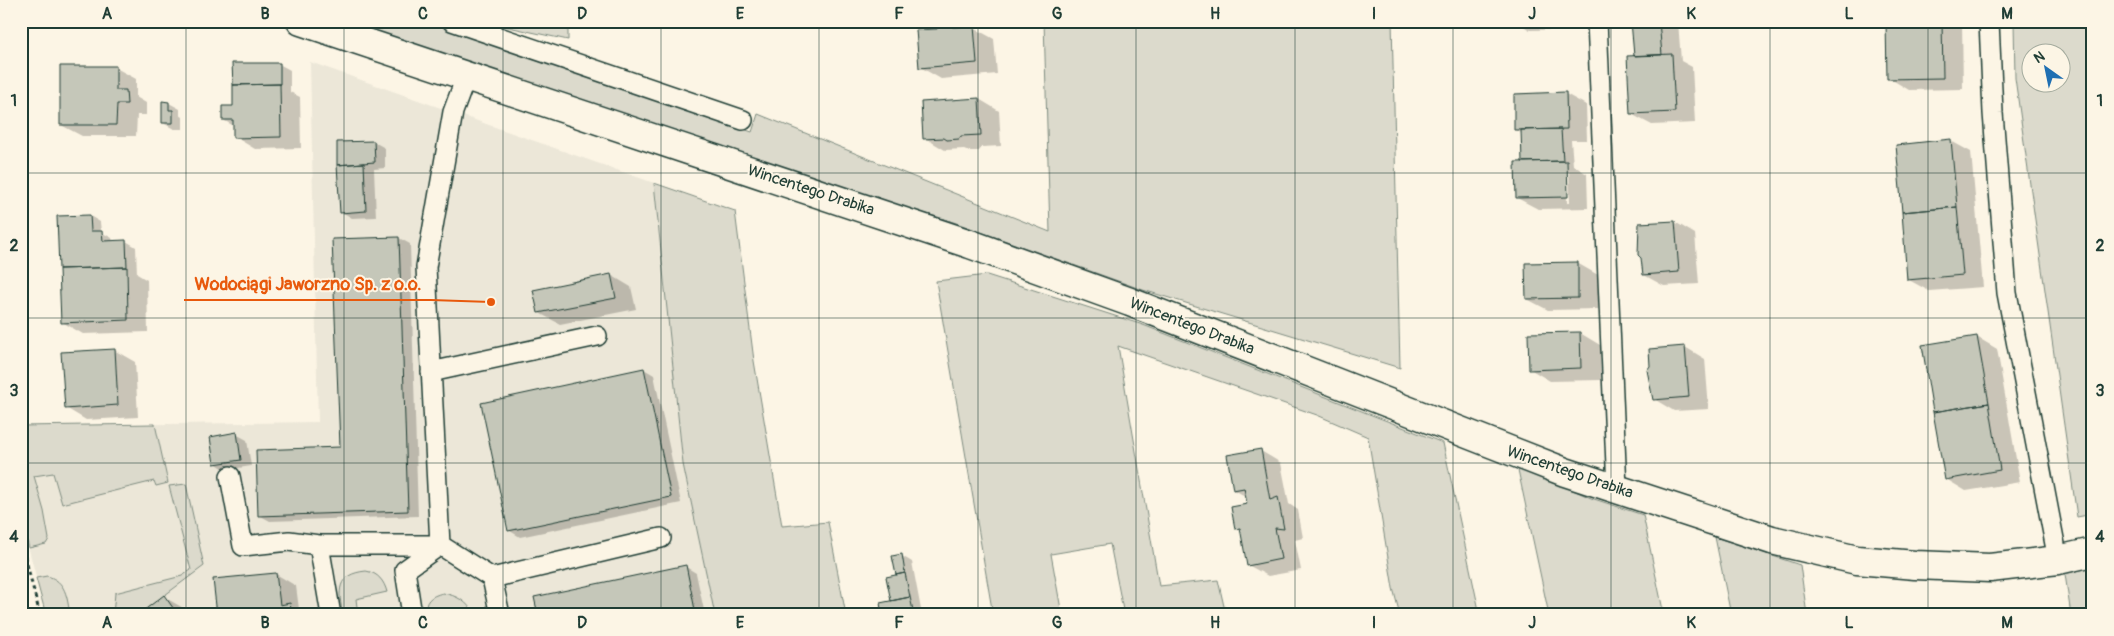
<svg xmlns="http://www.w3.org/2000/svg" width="2114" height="636" viewBox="0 0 2114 636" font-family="Pangolin,sans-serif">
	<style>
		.built { fill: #ece7d8 }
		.green { fill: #dcdacc; stroke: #7e8c80; fill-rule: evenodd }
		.shadow { fill: #0003; fill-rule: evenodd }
		.building { fill: #c5c7b9; stroke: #1f3d34 }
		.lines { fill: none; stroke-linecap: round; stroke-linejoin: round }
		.service-casing { stroke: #1f3d34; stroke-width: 22 }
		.minor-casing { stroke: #1f3d34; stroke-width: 31 }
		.path { stroke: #1f3d34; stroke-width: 3; stroke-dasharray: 4 4; stroke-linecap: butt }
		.service { stroke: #fcf5e5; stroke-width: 19 }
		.minor { stroke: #fcf5e5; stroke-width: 28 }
		.grid { fill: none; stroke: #1f3d34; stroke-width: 1; stroke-opacity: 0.55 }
		.labels { text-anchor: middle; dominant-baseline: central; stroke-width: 4; stroke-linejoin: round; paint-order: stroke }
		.street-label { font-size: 16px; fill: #1f3d34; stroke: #fcf5e5 }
		.leader { fill: none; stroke: #e8590c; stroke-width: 2 }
		.callout-dot { fill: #e8590c; stroke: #fcf5e5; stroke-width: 2 }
		.callout-label { font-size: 18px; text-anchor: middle; font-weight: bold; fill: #e8590c; stroke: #fcf5e5; stroke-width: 4; stroke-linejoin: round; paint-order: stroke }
		.neatline { fill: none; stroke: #1f3d34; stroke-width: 2 }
		.grid-label { font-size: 16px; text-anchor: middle; font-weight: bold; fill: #1f3d34 }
	</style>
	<rect width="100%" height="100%" fill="#fcf5e5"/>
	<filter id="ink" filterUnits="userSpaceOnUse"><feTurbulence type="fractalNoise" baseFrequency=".02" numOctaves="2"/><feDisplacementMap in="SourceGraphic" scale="10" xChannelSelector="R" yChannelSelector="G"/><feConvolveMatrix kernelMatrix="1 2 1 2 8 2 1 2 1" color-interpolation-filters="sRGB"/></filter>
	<g filter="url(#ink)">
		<path class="built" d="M310,62l344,121 29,281 32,151h-669l-25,-96v-93l297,-4z"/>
		<path class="green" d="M352,21h82l22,10 296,101 6,-18 292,118 -6,-211h348l8,347 -257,-78 -198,-71 -86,-23 -476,-162z
			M481,21h87v19z
			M2014,21h79v493l-16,3 -62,-439zM2032,52h30v30h-30z
			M654,183l81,28 19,150 28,165 46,-4 18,93h-131l-32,-151z
			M987,275l156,50 300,118 37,172h-80l-7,-27 -25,-151 -51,-22 -199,-69 41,240 59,-6 8,35h-102l-14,-71 -59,10 11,61h-69l-57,-334z
			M155,424l13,59 -12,3 -2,-5 -92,23 -9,-31 -19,3 10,35 5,28 -3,5 -17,4 -8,-29v-93z
			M1517,465l74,33 52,17 21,100h-115z
			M186,484l18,82 -66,49h-25l2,-22 67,-17 9,-6 -22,-84z
			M1715,537l85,28 7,50h-76z
			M2093,567v48h-22l-6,-41z
			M366,571c12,2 18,10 21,21l-31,7 2,16h-15c-5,-24 -7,-41 23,-44z
			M47,576c19,5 20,21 23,39h-24l-10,-37z
			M443,593c12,2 27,9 30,22h-47c-2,-14 4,-19 17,-22z"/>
		<path class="shadow" d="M1515,21h66v8l-51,1z
			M1633,21h45l3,40 11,6 3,56 -43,2 -21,-11 4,-57z
			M1887,21h75l1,68 -54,1 -20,-12z
			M974,28l20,11 3,35 -56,5 -21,-12 35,-38z
			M279,64l11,6v22l10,5 1,51 -46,1 -20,-12 -1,-11 -11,-6z
			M116,68l20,11v18l10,6v12h-9l-1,21h-54l-21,-11z
			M1566,94l20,11 1,35h-16l2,25 14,9 1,34 -50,1 -21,-11 10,-35 -4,-29 -7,-4zM1566,172h3l1,31h-3z
			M979,99l20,12 2,35 -19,1 -3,4h-10l-5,-2 -19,1 -20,-12z
			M163,103h6l11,6v6l3,2v12h-9l-11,-6z
			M1951,141l20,11 12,135 -54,4 -20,-11z
			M374,142l11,6v20l-11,1 2,48 -24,1 -10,-6 -4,-69z
			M90,216l10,6 1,10 11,6 1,4 13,-1 10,6 1,27 10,6 1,52 -65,2 -21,-12z
			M1675,222l20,12 4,50 -35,2 -20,-11z
			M399,238l11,6 8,272 -148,5 -11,-6 82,-67 -8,-207z
			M1577,263l21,12v34l-50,1 -21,-11z
			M611,275l20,12 5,22 -76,15 -21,-11z
			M1580,333l20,12 1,35 -51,1 -20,-12z
			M1977,337l20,12 23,133 -54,9 -20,-12z
			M1685,347l20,12 4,50 -35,2 -20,-12z
			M114,350l21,12 3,55 -52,3 -20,-12z
			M644,369l10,6 27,128 -161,34 -10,-6 -28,-127z
			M236,434l11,6 4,26 -25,4 -11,-7z
			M1261,451l20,12 8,41 9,6 5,28 -8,2 6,30 -33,6 -20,-11 -6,-34 -6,-3 12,-23 -1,-8 -13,-7z
			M902,556l10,6 10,53h-38l9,-13z
			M686,567l10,6 9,42h-166z
			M276,574l20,12 3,23 9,6h-114l24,-3z
			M164,597l28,16 2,2h-54z"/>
		<path class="building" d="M1631,21h28l3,34 -28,1z
			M1886,21h56l1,57 -56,1z
			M939,25h11l3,2 21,-1 3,37 -58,5 -3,-38 21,-1z
			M1672,54l3,58 -45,2 -3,-58z
			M232,63h48v21l-47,1z
			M60,66h56v24h10l1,14h-10l-1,21h-56z
			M280,84l1,53 -48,1v-18h-11v-14h11v-21z
			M1566,92l1,37 -53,1v-36z
			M979,98l2,37 -20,1 -2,3 -12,1 -3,-2 -21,1 -2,-37z
			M162,101l7,1v8h4v13h-11z
			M1561,129l2,32 -41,1 -1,-32z
			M1951,139l6,68 -55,5 -6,-67z
			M374,141l1,21 -38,3v-23z
			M1567,161l1,36 -52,1 -1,-36z
			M364,163l2,48 -26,2 -3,-48z
			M1957,207l6,68 -56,5 -5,-68z
			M90,215l1,16h11l1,10 23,-1 1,27 -68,2 -2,-53z
			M1675,221l4,51 -36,3 -2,-17 -3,-3 1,-32z
			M399,237l9,274 -150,5 -2,-66 84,-3 -8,-208z
			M1578,262v36l-52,1 -1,-36z
			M127,267l1,53 -67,3 -2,-54z
			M611,274l5,24 -78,15 -5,-23z
			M1580,332l1,36 -52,2 -1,-37z
			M1977,336l12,67 -56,9 -11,-67z
			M1685,346l4,51 -36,3 -6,-30 3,-4 -1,-17z
			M115,349l3,56 -53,4 -4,-57z
			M644,368l27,129 -163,34 -27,-128z
			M1989,403l11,67 -55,10 -12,-68z
			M237,432l4,28 -27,4 -4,-27z
			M1261,449l9,51 8,-3 6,32 -9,-1 6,31 -34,7 -7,-38 -5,1 -4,-22 16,-3 -3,-16 -11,2 -6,-35z
			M902,554l3,19 -9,2 -4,-19z
			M686,565l10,50h-158l-4,-18z
			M276,573l4,32 10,-2 2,12h-75l-4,-36z
			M905,573l5,24 -19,4 -5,-24z
			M164,595l14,20h-40z
			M910,597l4,18h-32l-2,-12z
			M217,611v4h-25l2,-2z"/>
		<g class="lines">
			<g class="service-casing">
				<path id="service" d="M452,21l291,99
					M1597,21l20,468
					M1989,21l4,92 14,180 51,267
					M466,77l-13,35 -27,155 14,278 52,33 8,37
					M431,372l166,-36
					M230,476l13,70 46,-5 30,4
					M492,578l169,-40
					M331,615l-12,-70h121
					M412,615l-7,-45 35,-25"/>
			</g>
			<g class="minor-casing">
				<path id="minor" d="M301,21l669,223 160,58 435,170 207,68 85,20 58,5 75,3 68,-8 35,-8"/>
			</g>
			<path class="path" d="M21,410h1
				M21,541l19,74"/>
			<use href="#service" class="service"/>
			<use href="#minor" class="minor"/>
		</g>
	</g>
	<path class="grid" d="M186,21v594M344,21v594M503,21v594M661,21v594M819,21v594M978,21v594M1136,21v594M1295,21v594M1453,21v594M1611,21v594M1770,21v594M1928,21v594M21,173h2072M21,318h2072M21,463h2072"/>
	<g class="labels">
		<g class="street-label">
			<text transform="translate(811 190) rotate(18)">Wincentego Drabika</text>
			<text transform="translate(1192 326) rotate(21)">Wincentego Drabika</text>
			<text transform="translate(1570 472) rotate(19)">Wincentego Drabika</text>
		</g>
	</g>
	<path class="leader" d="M491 302L431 300H184"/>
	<circle class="callout-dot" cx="491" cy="302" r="5"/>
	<g class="callout-label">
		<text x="308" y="290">Wodociągi Jaworzno Sp. z o.o.</text>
	</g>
	<rect width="2114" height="636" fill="none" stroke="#fcf5e5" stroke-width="55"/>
	<g transform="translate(2046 68) rotate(327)"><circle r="24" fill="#fcf5e5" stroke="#a4ab9e"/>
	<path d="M0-4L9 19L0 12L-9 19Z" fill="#1f6fb2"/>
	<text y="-8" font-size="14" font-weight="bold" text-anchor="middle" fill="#1f3d34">N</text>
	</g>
	<rect x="28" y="28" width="2058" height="580" class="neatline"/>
	<g class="grid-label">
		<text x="107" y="19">A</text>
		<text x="265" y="19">B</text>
		<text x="423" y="19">C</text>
		<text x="582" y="19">D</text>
		<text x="740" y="19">E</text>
		<text x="899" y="19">F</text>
		<text x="1057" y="19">G</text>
		<text x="1215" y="19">H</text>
		<text x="1374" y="19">I</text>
		<text x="1532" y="19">J</text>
		<text x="1691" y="19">K</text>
		<text x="1849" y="19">L</text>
		<text x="2007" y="19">M</text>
		<text x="14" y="106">1</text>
		<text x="2100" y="106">1</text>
		<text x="14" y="251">2</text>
		<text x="2100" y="251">2</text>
		<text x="14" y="396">3</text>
		<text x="2100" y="396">3</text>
		<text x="14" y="542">4</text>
		<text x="2100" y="542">4</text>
		<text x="107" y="628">A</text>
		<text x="265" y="628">B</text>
		<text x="423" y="628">C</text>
		<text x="582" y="628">D</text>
		<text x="740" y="628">E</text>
		<text x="899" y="628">F</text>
		<text x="1057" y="628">G</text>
		<text x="1215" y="628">H</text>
		<text x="1374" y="628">I</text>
		<text x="1532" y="628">J</text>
		<text x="1691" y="628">K</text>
		<text x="1849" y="628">L</text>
		<text x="2007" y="628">M</text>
	</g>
</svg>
